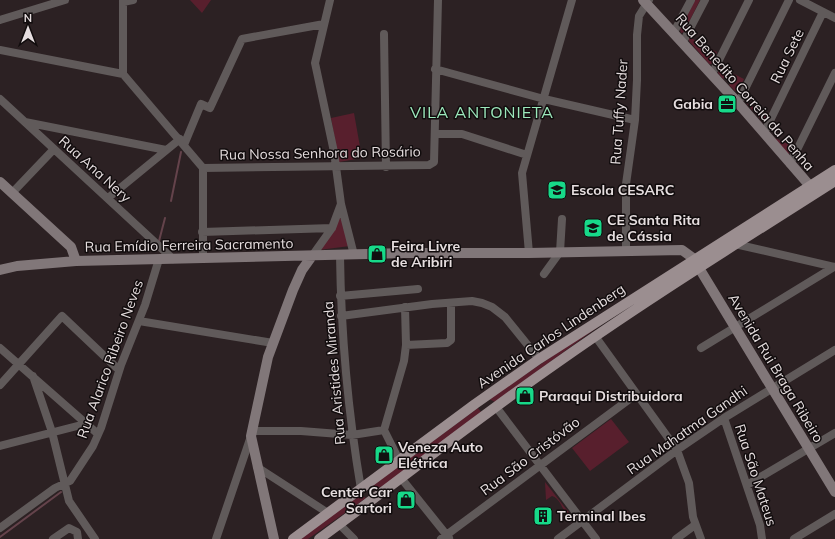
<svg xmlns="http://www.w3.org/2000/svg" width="835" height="539" viewBox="0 0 835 539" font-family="Mulish,sans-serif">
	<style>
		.green { fill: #581f2d }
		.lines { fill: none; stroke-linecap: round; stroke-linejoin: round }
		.stream { stroke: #64434b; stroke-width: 2 }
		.street { stroke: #605a5a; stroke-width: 8 }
		.secondary { stroke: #817779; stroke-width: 10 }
		.primary { stroke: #9b8e90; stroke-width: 10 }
		.labels { text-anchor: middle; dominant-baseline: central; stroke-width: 3; stroke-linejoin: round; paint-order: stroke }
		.street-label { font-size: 14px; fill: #e6dedf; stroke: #110c0d }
		.poi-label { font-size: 14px; font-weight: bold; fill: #e6dedf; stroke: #110c0d; text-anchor: start }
		.quarter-label { font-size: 16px; letter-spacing: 1px; fill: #9ce9bc; stroke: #110c0d }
	</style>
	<rect width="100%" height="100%" fill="#2c2123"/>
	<path class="green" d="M190,0h21l-9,13z
		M694,0h6l-16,32 -3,1 -1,-4z
		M689,37l28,15 -5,12h-3l-20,-23z
		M720,67l24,12 -6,12h-3l-6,-6 5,-5 -5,-6 -6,5 -5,-6z
		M746,103l25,14 -5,8z
		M354,113l8,45 -23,4 -8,-44z
		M765,134l28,12 -6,11z
		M338,218l6,1 6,27 -31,4z
		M628,305l-133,97 -6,-3z
		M478,408l3,4 -98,74 -9,3h-6z
		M611,419l18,23 -39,29 -18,-23z
		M545,482l25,32c-9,-2 -8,-15 -18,-18l-6,4z
		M360,495l6,3 -58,41h-8z"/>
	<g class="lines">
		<path class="stream" d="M171,201l10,-49
			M159,241l6,-23
			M0,537l61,-45"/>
		<path class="street" d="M330,0l-15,63 19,89 7,52 13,51
			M800,0l35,18
			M123,2l10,-2
			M0,20l65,-20
			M674,32l17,-32
			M384,34l2,133
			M683,42l22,-42
			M0,50l123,24 80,94
			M435,69l109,30 91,21
			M123,74v-74
			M712,74l37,-74
			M0,99l173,160
			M738,103l51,-103
			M25,122l141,28
			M764,133l59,-121
			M436,134h26l65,21
			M184,145l17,-41 9,4 32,-69 82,-15
			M790,164l45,-91
			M203,168l226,-3 5,-3 4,-162
			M203,168v90
			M12,193l42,-44
			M108,198l72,-59
			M202,232l130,-4
			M735,244l100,23
			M626,250v-66l9,-64 2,-40v-45l2,-19 10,-16
			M529,253l-7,-80 50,-173
			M340,255c1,78 8,157 21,234
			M312,256l20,-28 9,-24
			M544,274l16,-22 2,-33
			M340,296l78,-7
			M341,316l91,-12 40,-3 10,2 10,4 13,10 34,42
			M139,321l134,22
			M595,336l82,114 12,33 4,34 8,22
			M406,345l41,-2 4,-3v-37
			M0,348l98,86
			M701,348l133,-81
			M33,376l19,56 17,69 26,38
			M0,385l62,-69 57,54
			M496,407l100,132
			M724,418l36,107 2,14
			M253,431h48l51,4 32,-5
			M0,446l85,-22
			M399,460l-15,-30 20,-69 2,-16 -1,-38
			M257,467l71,46
			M401,478l48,60
			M747,485l88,-52
			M339,524l15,15
			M0,528l55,-40 15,-7 23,-35 8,-18 20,-63 24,-60 14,-46
			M53,539l16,-11 8,4 1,7
			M216,539l35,-103
			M441,539l194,-144
			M558,539l119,-89 47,-32 111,-68
			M676,539l19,-14
			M794,539l41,-25"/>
		<path class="secondary" d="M643,0l95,103 72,83
			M0,182l71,65 5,14
			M0,270l17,-4 59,-5 331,-8h122l153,-3 11,8 142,234
			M274,539l-23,-103 17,-79 25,-67 9,-20 10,-14"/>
		<path class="primary" d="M293,539l182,-135 64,-45 296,-189
			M319,539c77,-56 151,-115 228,-169 94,-67 191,-127 288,-189"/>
	</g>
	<defs>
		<g id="office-square" transform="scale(1)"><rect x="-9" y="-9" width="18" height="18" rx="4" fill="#17d989" stroke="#110c0d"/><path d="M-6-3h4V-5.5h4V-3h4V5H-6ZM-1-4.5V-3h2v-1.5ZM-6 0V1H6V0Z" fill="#111"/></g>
		<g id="school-square" transform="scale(1)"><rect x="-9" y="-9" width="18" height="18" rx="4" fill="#17d989" stroke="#110c0d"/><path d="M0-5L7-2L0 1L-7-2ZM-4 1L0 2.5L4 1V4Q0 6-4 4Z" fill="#111"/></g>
		<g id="shop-square" transform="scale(1)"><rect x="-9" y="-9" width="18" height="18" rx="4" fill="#17d989" stroke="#110c0d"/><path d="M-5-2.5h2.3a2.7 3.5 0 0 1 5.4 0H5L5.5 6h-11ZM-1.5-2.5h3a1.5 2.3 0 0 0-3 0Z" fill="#111"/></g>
		<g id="building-square" transform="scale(1)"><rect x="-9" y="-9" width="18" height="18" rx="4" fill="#17d989" stroke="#110c0d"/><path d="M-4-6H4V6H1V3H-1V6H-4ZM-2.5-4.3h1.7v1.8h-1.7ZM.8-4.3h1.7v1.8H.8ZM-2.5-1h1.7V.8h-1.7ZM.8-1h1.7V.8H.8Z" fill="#111"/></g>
	</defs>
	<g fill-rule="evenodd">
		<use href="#office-square" x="727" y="104"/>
		<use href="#school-square" x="557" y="190"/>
		<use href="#school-square" x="593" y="228"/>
		<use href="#shop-square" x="377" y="254"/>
		<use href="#shop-square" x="525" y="396"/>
		<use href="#shop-square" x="384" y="455"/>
		<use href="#shop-square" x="406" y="500"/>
		<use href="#building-square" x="543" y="516"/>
	</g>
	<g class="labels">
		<g class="street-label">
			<text transform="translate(787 56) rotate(-64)">Rua Sete</text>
			<text transform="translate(745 92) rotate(49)">Rua Benedito Correia da Penha</text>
			<text transform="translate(619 112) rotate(-86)">Rua Tuffy Nader</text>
			<text transform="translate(320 153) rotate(-1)">Rua Nossa Senhora do Rosário</text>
			<text transform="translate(95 169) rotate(42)">Rua Ana Nery</text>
			<text transform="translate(189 245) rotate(-1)">Rua Emídio Ferreira Sacramento</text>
			<text transform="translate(551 336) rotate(-34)">Avenida Carlos Lindenberg</text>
			<text transform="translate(110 359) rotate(-70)">Rua Alarico Ribeiro Neves</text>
			<text transform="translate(776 368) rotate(59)">Avenida Rui Braga Ribeiro</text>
			<text transform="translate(334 373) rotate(-95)">Rua Aristides Miranda</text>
			<text transform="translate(687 430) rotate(-35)">Rua Mahatma Gandhi</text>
			<text transform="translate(530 456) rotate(-37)">Rua São Cristóvão</text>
			<text transform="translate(756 475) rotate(72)">Rua São Mateus</text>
		</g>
		<g class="poi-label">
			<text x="713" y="104" text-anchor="end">Gabia</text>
			<text x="571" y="190">Escola CESARC</text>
			<text x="607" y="220">CE Santa Rita<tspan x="607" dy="16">de Cássia</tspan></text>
			<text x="391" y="246">Feira Livre<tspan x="391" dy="16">de Aribiri</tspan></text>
			<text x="539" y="396">Paraqui Distribuidora</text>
			<text x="398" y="447">Veneza Auto<tspan x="398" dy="16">Elétrica</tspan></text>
			<text x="392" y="492" text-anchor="end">Center Car<tspan x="392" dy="16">Sartori</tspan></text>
			<text x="557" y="516">Terminal Ibes</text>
		</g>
		<g class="quarter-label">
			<text x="482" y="112">VILA ANTONIETA</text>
		</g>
	</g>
	<g transform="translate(28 28)" stroke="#110c0d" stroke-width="3" paint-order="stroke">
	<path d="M0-3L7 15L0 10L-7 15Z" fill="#e6dedf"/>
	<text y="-6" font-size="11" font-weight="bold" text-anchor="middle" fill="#e6dedf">N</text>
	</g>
</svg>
